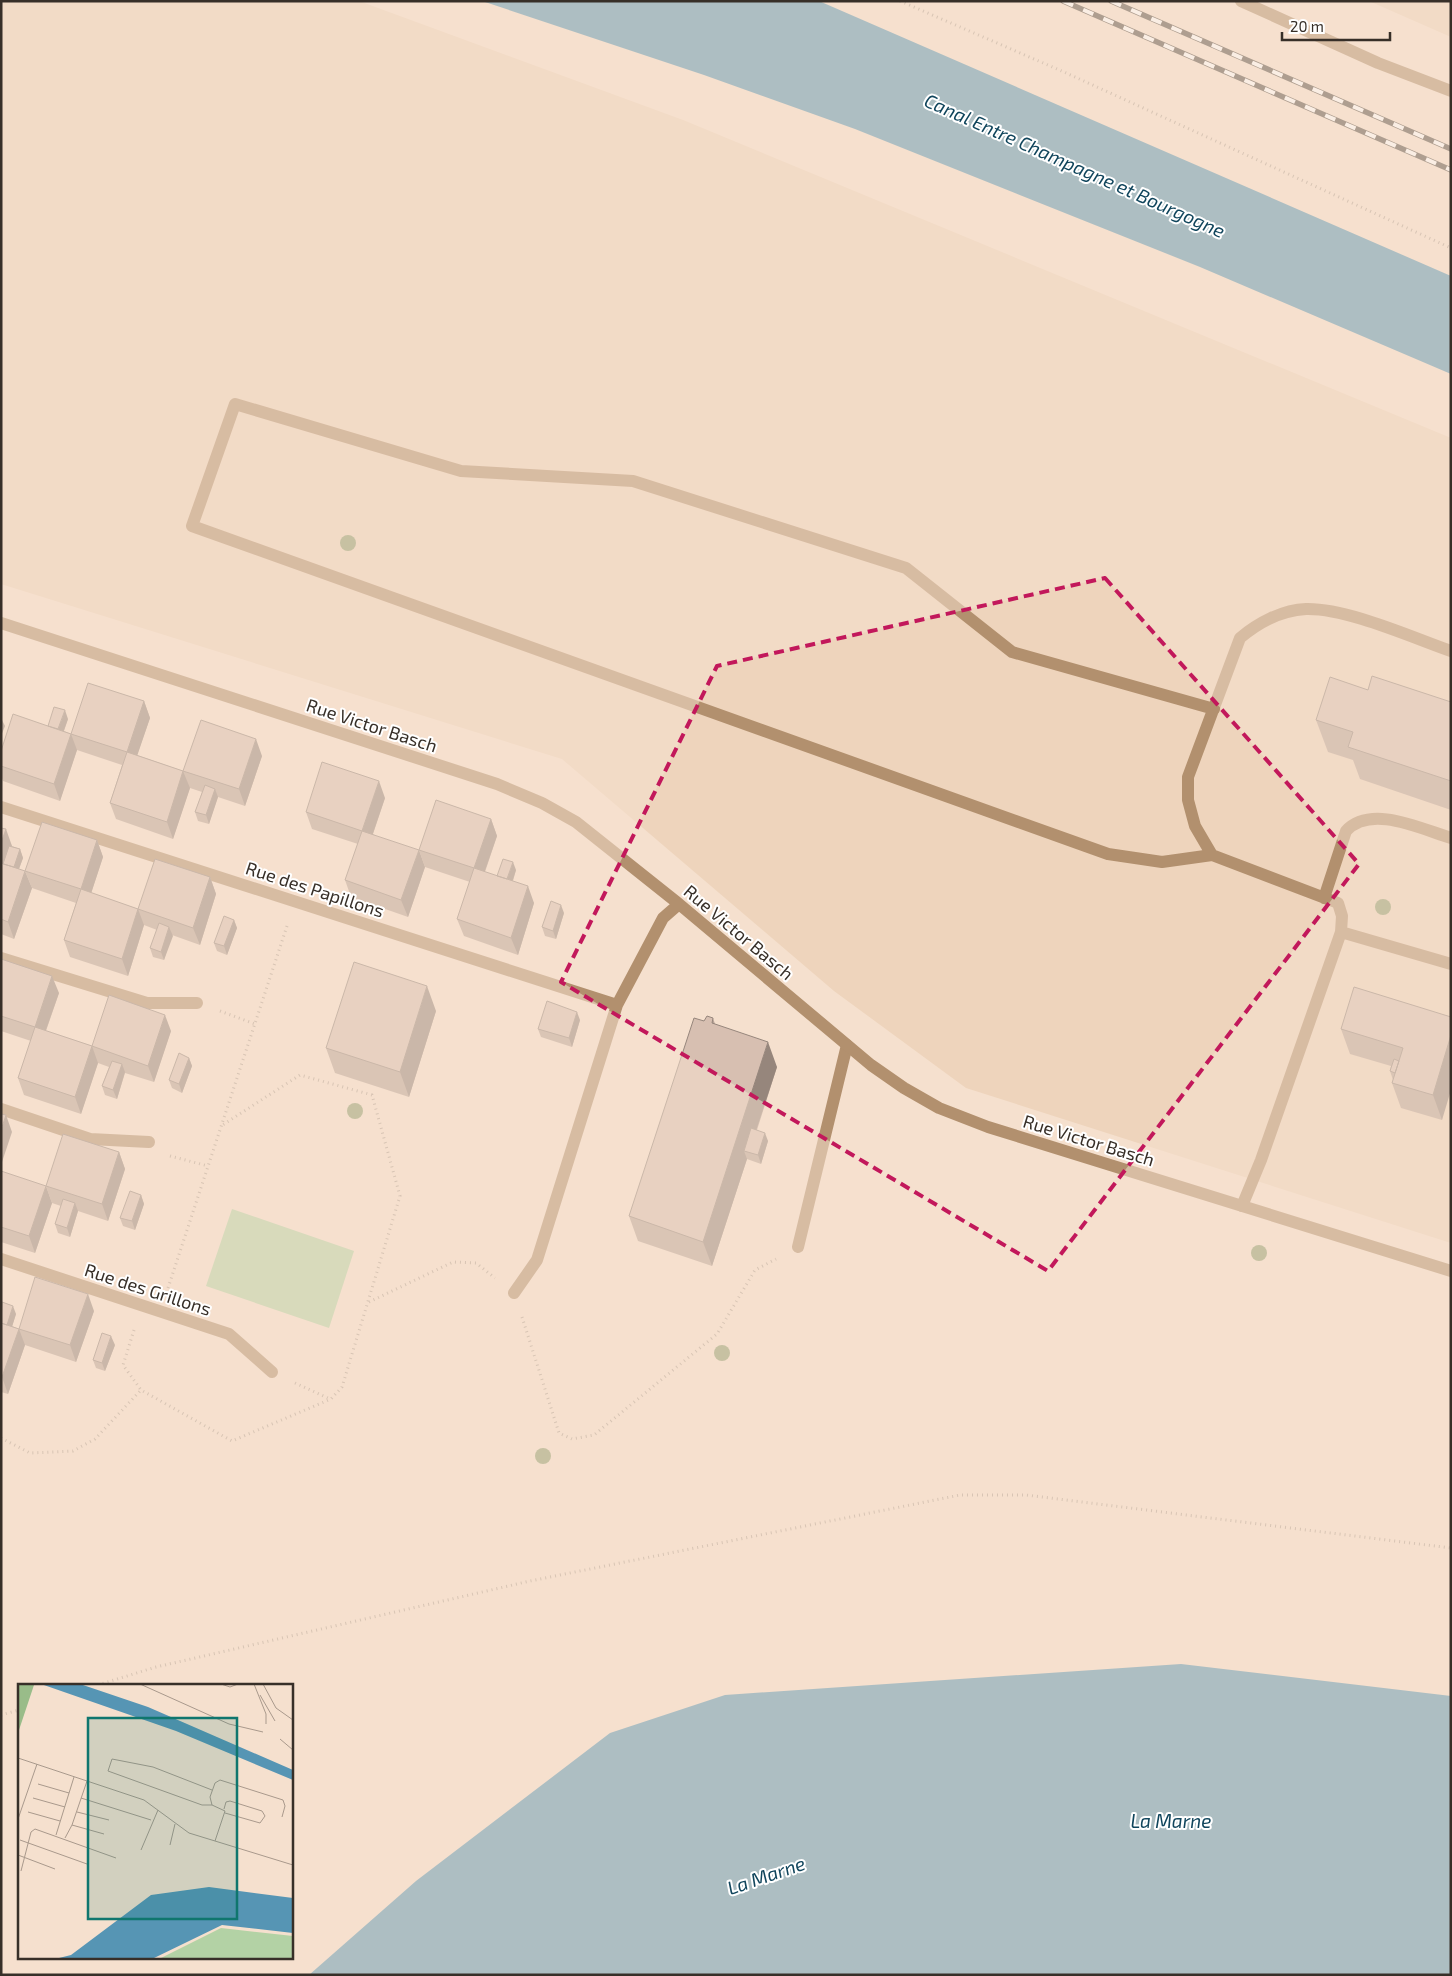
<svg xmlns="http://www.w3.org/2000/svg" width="1452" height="1976" viewBox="0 0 1452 1976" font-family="'Exo 2',sans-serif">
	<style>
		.built { fill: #eed4bc }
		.green { fill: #b3d2a5 }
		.water { fill: #5695b4 }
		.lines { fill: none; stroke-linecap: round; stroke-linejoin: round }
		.path { stroke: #b4a395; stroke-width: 3; stroke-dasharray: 1 4; stroke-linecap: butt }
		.service { stroke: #b2906e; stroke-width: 12 }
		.minor { stroke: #b2906e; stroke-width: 12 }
		.tertiary { stroke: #b2906e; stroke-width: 12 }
		.rail-casing { stroke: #584e45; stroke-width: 5.5 }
		.rail { stroke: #fff; stroke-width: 4; stroke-dasharray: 11; stroke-linecap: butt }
		.tree { fill: #8e9c6e }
		.wall { fill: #b9a498 }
		.shaded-wall { fill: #96867c }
		.building { fill: #d7bfb1; stroke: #96867c }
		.marked { fill: none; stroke: #c2185b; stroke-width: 4; stroke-dasharray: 10 6; stroke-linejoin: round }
		.labels { text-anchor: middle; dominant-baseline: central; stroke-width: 4; stroke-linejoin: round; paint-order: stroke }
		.street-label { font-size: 18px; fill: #372f28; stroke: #fff }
		.water-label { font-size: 19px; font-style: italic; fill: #10455c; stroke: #fff }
		.inset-road { fill: none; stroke: #a9998c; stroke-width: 1 }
		.view { fill: #0f766e; fill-opacity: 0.15; stroke: #0f766e; stroke-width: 2.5 }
		.inset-edge { fill: none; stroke: #372f28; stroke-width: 2.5 }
	</style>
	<rect width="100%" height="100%" fill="#f5e0ce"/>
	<path class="built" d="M1,1h358l324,119 768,318v805l-485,-155 -132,-97 -272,-232 -561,-175z
		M1369,1h82v36z"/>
	<path class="green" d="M232,1209l122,42 -25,77 -123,-42z"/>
	<path class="water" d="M482,1h337l632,275v98l-251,-107 -345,-138 -151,-54z
		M1181,1664l270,32v279h-1142l107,-94 194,-148 115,-38z"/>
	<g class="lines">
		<path class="path" d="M900,1l164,71 387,176
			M220,1011l35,13
			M170,1156l38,10
			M168,1288l119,-362
			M369,1302l84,-40 23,1 19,15
			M522,1317l37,116 13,6 22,-4 123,-101 38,-64 21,-11
			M134,1330l-11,35 18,25 91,51 99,-42 11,-12 58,-191 -28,-101 -72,-20 -79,51
			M295,1383l35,16
			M1,1438l29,15 43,-2 22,-12 46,-49
			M98,1685l58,-18 374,-86 430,-86h66l425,53
			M1,1715l18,-5"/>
		<path class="service" d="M1212,855l-50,7 -54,-8 -916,-328 43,-122 226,67 172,10 273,87 106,84 202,57
			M1324,898l22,-67c25,-27 75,-2 105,7
			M1341,932l110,32
			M1242,1206l19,-46 80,-228 1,-16 -4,-13 -126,-48 -17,-29 -7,-26v-23l52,-139c18,-15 42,-28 66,-29 41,-1 105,28 145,42
			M798,1247l49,-202"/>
		<path class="minor" d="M1,623l496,161 45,19 34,19 103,82 192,161 33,23 35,20 49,19 463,144
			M1,807l616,198
			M1,958l146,45h50
			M1,1109l89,30 59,3
			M1,1259l228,75 43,38
			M514,1293l23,-33 80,-255 46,-87 16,-14"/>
		<path class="tertiary" d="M1241,1l137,62 73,28"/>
		<g class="rail-casing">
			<path id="rail" d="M1063,1l388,169
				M1111,1l340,148"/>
		</g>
		<use href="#rail" class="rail"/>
	</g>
	<g class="tree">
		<circle cx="348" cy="543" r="8"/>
		<circle cx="1383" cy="907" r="8"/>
		<circle cx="355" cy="1111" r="8"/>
		<circle cx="1259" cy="1253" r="8"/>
		<circle cx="722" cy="1353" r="8"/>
		<circle cx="543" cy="1456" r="8"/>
	</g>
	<path class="wall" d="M1368,690l83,12v108l-91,-31 -7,-19 -25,-8 -12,-32z
		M144,701l6,17 -13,37 46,16 79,-15 -17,50 -27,-9 -9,27 -11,-3 -3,-9 7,-20 -12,-4 -17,51 -57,-20 -6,-16 12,-38 -45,-15 -17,51 -57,-20 -2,-5v-25l47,-25 20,-7 -4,12 7,3z
		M385,798l-12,36 52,33 -17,50 -57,-20 -6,-17 13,-36 -46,-15 -6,-17z
		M491,819l6,17 -12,36 12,4 19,-6 -3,11 21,22 -16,52 -54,-19 -7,-17 13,-37 -45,-15 -6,-17z
		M1,828l11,18 8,3 3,9 -4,11 13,19 -18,51 -13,-5z
		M97,840l6,17 -12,36 47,16 72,-32 6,17 -16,51 -28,-10 -8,25 -11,-3 -3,-9 7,-18 -13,-5 -16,51 -58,-19 -6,-17 12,-37 -44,-15 -7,-17z
		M564,913l-8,26 -11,-3 -3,-9z
		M234,920l3,8 -10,27 -10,-4 -3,-8z
		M1,959l58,34 -13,38 46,15 79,-15 -17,51 -29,-9 -8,26 -12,-4 -3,-9 7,-19 -11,-4 -17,51 -57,-19 -6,-17 13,-37 -30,-10z
		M436,1011l-27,86 -74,-24 -9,-25z
		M1451,1017l-9,103 -41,-12 -9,-25 1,-3 -3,-9 1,-5 -41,-12 -9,-25z
		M713,1018l2,6 62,43 -20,63 11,11 -7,23 -14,-5 -35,107 -74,-25 -9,-25 75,-195z
		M580,1020l-8,27 -31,-10 -3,-8z
		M189,1058l3,8 -10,27 -10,-5 -3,-8z
		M119,1152l6,17 -17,52 -30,-10 -8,26 -12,-4 -3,-9 6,-18 -9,-3 -6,-17z
		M1,1171l51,32 -17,50 -34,-11z
		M141,1195l3,9 -9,26 -12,-4 -3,-8z
		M1,1303l15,11 -4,12 7,3 75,-18 -18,51 -51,-17 -17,49 -7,-2z
		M115,1345l-10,26 -9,-3 -3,-8z"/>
	<path class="shaded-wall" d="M144,701l6,17 -17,50 -6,-16z
		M65,710l3,9 -9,25 -3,-8z
		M1,718l4,8 -4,10z
		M71,734l6,16 -17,51 -6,-17z
		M256,739l6,17 -17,50 -6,-17z
		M183,771l7,17 -17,51 -6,-17z
		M379,781l6,17 -17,50 -6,-17z
		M215,789l3,8 -9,27 -3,-9z
		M491,819l6,17 -17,49 -6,-17z
		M6,829l6,17 -11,24v-27z
		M97,840l6,17 -16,49 -6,-17z
		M20,849l3,9 -9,24 -3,-8z
		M419,850l6,17 -17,50 -7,-17z
		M513,862l3,8 -8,25 -3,-9z
		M25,871l7,17 -18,51 -6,-17z
		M210,877l6,17 -16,51 -7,-17z
		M528,886l6,17 -16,52 -7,-17z
		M561,905l3,8 -8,26 -3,-8z
		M138,909l6,16 -16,51 -6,-17z
		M234,920l3,8 -10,27 -3,-9z
		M169,927l4,9 -9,24 -3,-8z
		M52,976l7,17 -18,51 -6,-17z
		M427,986l9,25 -27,86 -9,-25z
		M577,1012l3,8 -8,27 -3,-9z
		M165,1015l6,16 -17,51 -6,-16z
		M1451,1035v55l-9,30 -9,-25z
		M768,1042l9,25 -28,85 -5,-1 3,8 -35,107 -9,-24z
		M92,1046l6,17 -17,51 -6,-17z
		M189,1058l3,8 -10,27 -3,-9z
		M122,1064l3,8 -8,27 -4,-9z
		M6,1115l6,17 -11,33v-35z
		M765,1133l3,8 -7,23 -3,-9z
		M119,1152l6,17 -17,52 -6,-17z
		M46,1186l6,17 -17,50 -6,-17z
		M141,1195l3,9 -9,26 -3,-9z
		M75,1203l3,8 -8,26 -3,-9z
		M88,1294l6,17 -18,51 -6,-17z
		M13,1306l3,8 -8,26 -3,-9z
		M19,1329l6,16 -17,49 -6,-17z
		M111,1336l4,9 -10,26 -3,-8z"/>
	<path class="building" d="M1372,676l79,26v79l-103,-34 5,-15 -37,-12 14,-43 38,13z
		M88,683l56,18 -17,51 -56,-18z
		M54,707l11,3 -7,19 -10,-3z
		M13,714l58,20 -17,50 -53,-18v-15z
		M201,720l55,19 -17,50 -56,-18z
		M127,752l56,19 -16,51 -57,-19z
		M322,762l57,19 -17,50 -56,-19z
		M205,785l10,4 -9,26 -11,-3z
		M436,800l55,19 -17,49 -55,-18z
		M42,822l55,18 -16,49 -56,-18z
		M1,828l5,1 -5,14z
		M362,831l57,19 -18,50 -56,-20z
		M9,846l11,3 -6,18 -11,-3z
		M155,859l55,18 -17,51 -55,-19z
		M503,859l10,3 -6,17 -10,-3z
		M1,863l24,8 -17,51 -7,-3z
		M474,868l54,18 -17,52 -54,-19z
		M81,889l57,20 -16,50 -58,-19z
		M551,901l10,4 -8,26 -11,-4z
		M224,916l10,4 -10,26 -10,-3z
		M159,923l10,4 -8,25 -11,-4z
		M1,959l51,17 -17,51 57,19 -17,51 -57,-19 17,-51 -34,-11z
		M354,962l73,24 -27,86 -74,-24z
		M1354,987l97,30v18l-18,60 -41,-12 11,-35 -62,-19z
		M109,995l56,20 -17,51 -56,-20z
		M547,1001l30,11 -8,26 -31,-9z
		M707,1016l6,2 -1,5 56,19 -65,200 -74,-26 65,-198 10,3z
		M179,1053l10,5 -10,26 -10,-4z
		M1394,1059l5,2 -4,12 -5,-2z
		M112,1061l10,3 -9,26 -11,-4z
		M1,1114l5,1 -5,15z
		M751,1128l14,5 -7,22 -14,-4z
		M63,1134l56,18 -17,52 -56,-18z
		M1,1171l45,15 -17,50 -28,-9z
		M130,1191l11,4 -9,26 -12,-3z
		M63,1199l12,4 -8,25 -12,-4z
		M35,1277l53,17 -18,51 -51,-16 -17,48h-1v-54l18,6z
		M2,1302l11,4 -6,19 -6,-2z
		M102,1333l9,3 -9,27 -9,-3z"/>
	<path d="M0 0H1452V1976H0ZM1105,578l254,286 -311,407 -487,-289 156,-316z" fill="#f5e0ce" fill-opacity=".55" fill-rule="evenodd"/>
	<path class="marked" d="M1105,578l254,286 -311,407 -487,-289 156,-316z"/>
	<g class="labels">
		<g class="street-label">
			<text transform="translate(372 725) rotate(18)">Rue Victor Basch</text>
			<text transform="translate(315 889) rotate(18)">Rue des Papillons</text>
			<text transform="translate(739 932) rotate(40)">Rue Victor Basch</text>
			<text transform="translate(1089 1140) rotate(17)">Rue Victor Basch</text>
			<text transform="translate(148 1289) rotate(18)">Rue des Grillons</text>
		</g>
		<g class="water-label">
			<text transform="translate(1075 165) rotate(24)">Canal Entre Champagne et Bourgogne</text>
			<text x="1171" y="1820">La Marne</text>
			<text transform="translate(766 1875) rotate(-19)">La Marne</text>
		</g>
	</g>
	<g transform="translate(18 1684)">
		<rect width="275" height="275" fill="#f5e0ce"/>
		<path d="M203,244l72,8v23h-134z" fill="#b3d2a5"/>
		<path d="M0,0l16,1 -16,48z" fill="#99bc89"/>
		<path d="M23,0h39l68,23 145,63v10l-117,-49zM191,203l84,11v35l-71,-8 -70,34h-97l16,-4 80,-60z" fill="#5695b4"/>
		<path class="inset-road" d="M122,0l89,40 34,8M203,0l9,3 8,-3M236,0l12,30v10M245,0l13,24 17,12M242,11l15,26M262,55l13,11M0,74l126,42 45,33 104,32M20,100l31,9M15,114l32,9M63,114l70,22M194,121h-10l-94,-34 4,-12 41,8 59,23M206,125l2,-7 4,-1 32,10 3,5 -5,7 -35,-10M10,128l32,9M59,128l32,8M0,135l19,-55M54,141l32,9M38,151l18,-58M47,154l7,-13 15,-44M2,156l67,24M197,157l10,-30 -13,-6 -2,-8 5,-14 5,-3 63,20 2,6 -3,11M152,161l5,-21M123,166l17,-40M0,171l37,14M3,187l10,-39 4,-3 81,29"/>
		<path class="view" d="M70,34h149v201h-149z"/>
		<rect width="275" height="275" class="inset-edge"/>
	</g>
	<rect width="1452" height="1976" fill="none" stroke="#372f28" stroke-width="5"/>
	<path d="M1282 32v8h108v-8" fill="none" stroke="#372f28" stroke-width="2.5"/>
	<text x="1290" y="32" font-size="15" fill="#372f28" stroke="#ffffff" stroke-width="4" paint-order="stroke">20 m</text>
</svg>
